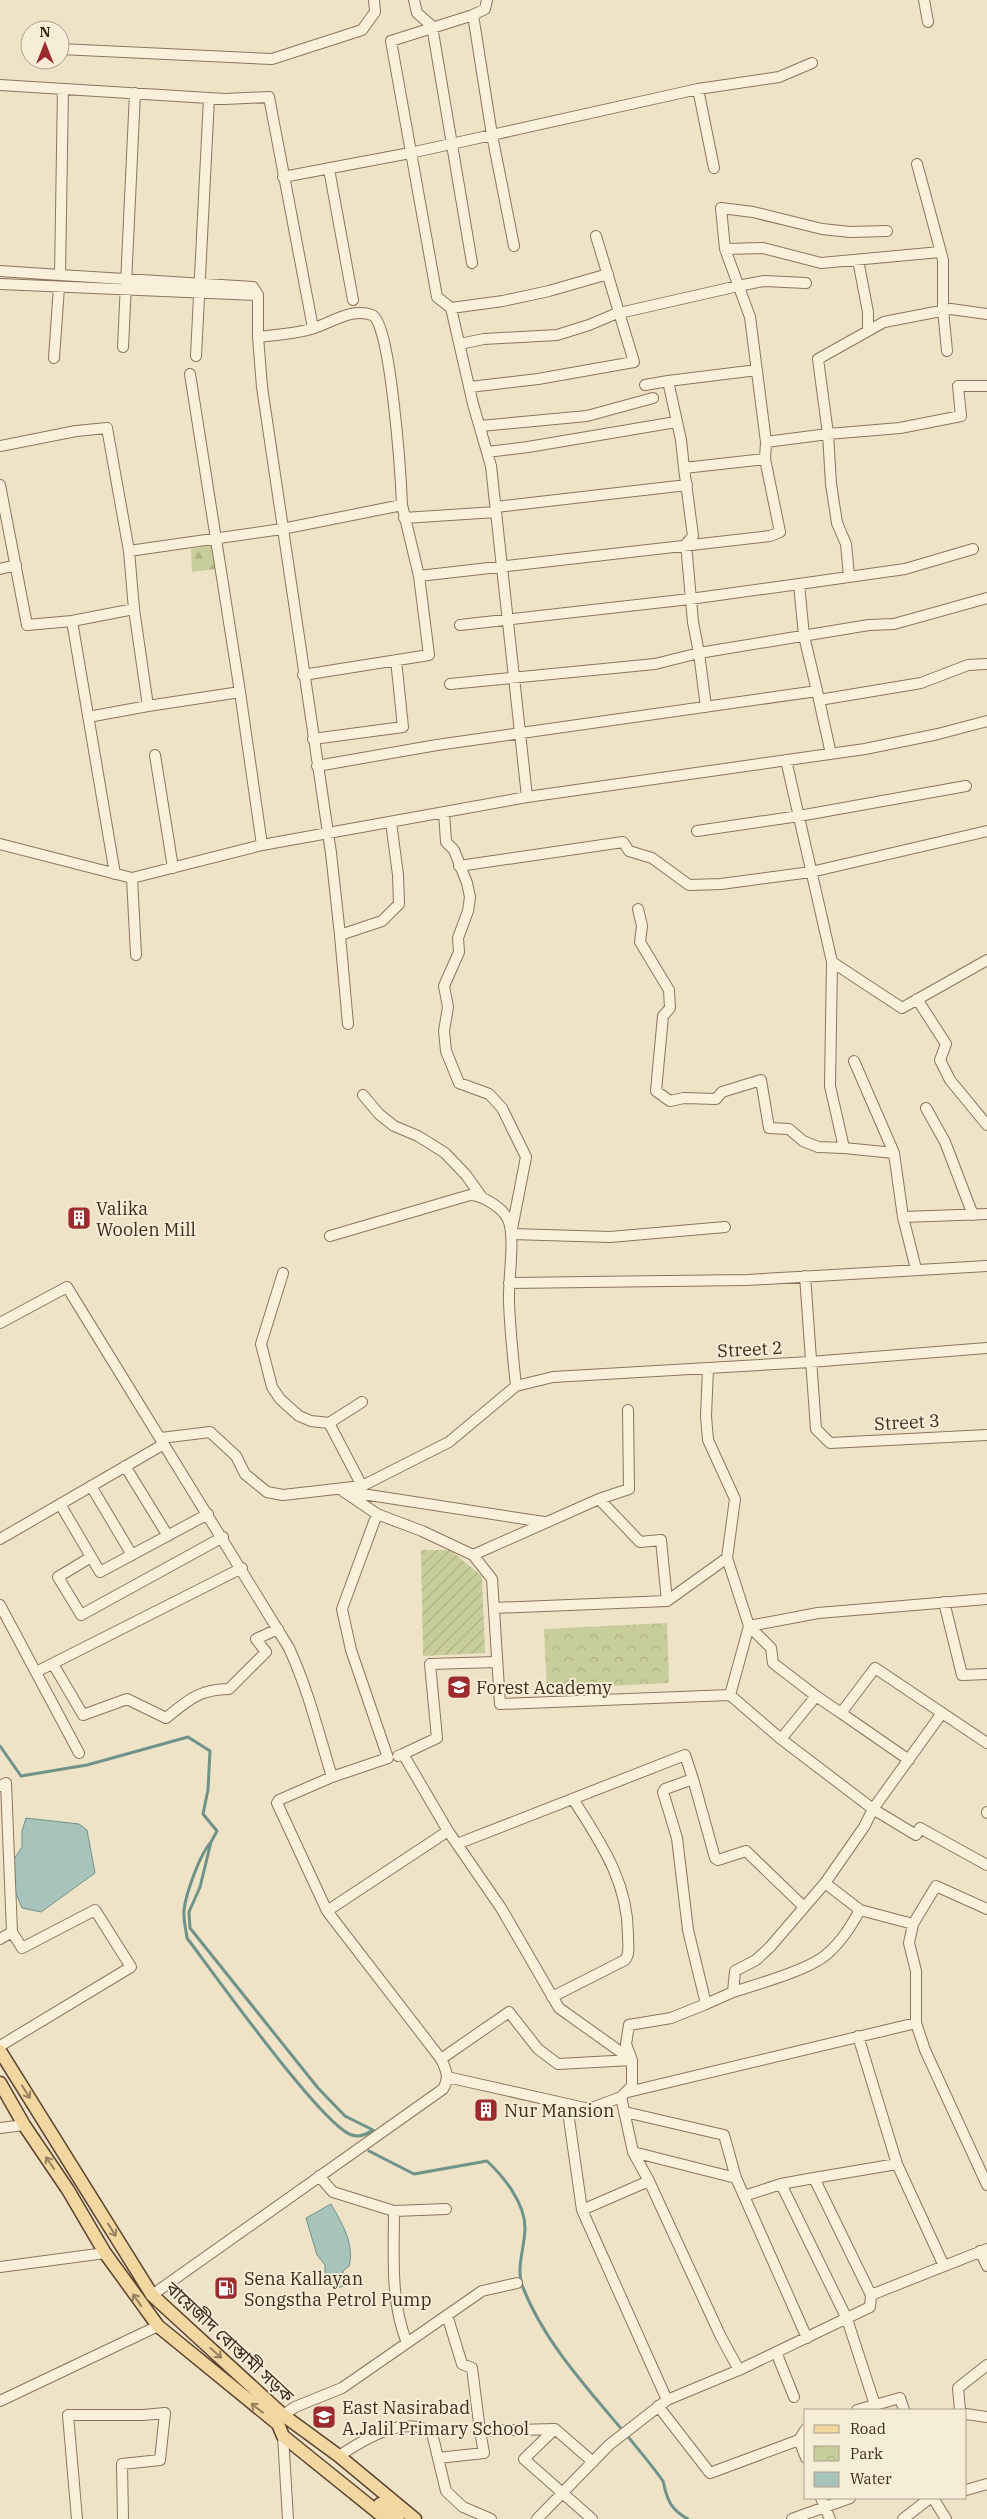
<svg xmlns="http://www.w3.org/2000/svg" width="987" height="2519" viewBox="0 0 987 2519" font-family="'IBM Plex Serif','Noto Sans Bengali',serif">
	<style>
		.forest { fill: url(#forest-firs) }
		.park { fill: url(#park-crowns) }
		.garden { fill: url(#garden-furrows) }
		.water { fill: #a8c3bb; stroke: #6f9289 }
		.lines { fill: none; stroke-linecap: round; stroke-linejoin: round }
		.stream { stroke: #6f9289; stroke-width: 3 }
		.minor-casing { stroke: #8c755c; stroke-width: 12 }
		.major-casing { stroke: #5a4330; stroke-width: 15 }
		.minor { stroke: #f9f0db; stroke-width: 10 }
		.major { stroke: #f2d8a0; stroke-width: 12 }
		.oneway { stroke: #978260 }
		.labels { text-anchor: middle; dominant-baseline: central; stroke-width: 4; stroke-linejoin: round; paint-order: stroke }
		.poi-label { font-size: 18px; fill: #3c2d20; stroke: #f6edd7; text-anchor: start }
		.street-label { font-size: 18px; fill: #3c2d20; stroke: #f6edd7 }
	</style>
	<defs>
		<pattern id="forest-firs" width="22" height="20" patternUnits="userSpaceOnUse" patternTransform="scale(1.25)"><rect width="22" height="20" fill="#c8ce9b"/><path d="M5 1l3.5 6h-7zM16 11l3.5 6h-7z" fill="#adb185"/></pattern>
		<pattern id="park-crowns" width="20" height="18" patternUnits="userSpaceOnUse" patternTransform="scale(1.25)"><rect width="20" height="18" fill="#c8ce9b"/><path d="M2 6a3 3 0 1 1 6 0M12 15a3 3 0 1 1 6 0" fill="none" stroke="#adb185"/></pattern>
		<pattern id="garden-furrows" width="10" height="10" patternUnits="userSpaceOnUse" patternTransform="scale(1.25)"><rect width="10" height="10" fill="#c8ce9b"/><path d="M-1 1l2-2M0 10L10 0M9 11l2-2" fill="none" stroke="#adb185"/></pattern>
	</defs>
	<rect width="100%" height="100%" fill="#efe3c7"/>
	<path class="forest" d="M211,545l4,24 -23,3 -1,-23z"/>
	<path class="park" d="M667,1623l2,60 -122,6 -3,-60z"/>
	<path class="garden" d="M421,1550h29l32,26 3,77 -62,3z"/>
	<path class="water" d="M26,1818l53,6 8,6 8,43 -54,39 -19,-4 -11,-27 -1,-16 12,-18v-16z
		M331,2204c11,19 24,41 18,62l-6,5 1,15 -7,2 -12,-16v-7l-8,-10 -11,-37z"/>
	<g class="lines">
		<path class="stream" d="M0,1746l21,30 66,-11 101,-28 22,14 -2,39 -5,24 14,17 -6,11
			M211,1842l-11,45 -11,25 1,16 128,160 27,28 28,14c-6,4 -13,8 -21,5 -29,-8 -140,-164 -165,-197 -1,-9 -4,-19 -3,-28 2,-17 16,-56 27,-68z
			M369,2151l45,23 73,-13c17,16 38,42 38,67 0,18 -9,40 -3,57 28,74 96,133 141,196 4,19 8,29 25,38"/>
		<g class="minor-casing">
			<path id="minor" d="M414,0l3,13 15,13 40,237
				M924,0l4,22
				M473,15l12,-6 2,-9
				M29,47h1
				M60,49l212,10 90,-29 13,-18 -1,-12
				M0,85l225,14 44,-2 44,231
				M63,89l-3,186 193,12 5,8v42l4,50 69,466 9,82
				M698,89l16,79
				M917,164l26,96v50l4,41
				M329,169l24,131
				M283,177l127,-24 82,-18 -19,-120 -82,26 46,256 14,11
				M514,246l-22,-111 206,-46 81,-12 33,-14
				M725,249l38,-1 58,15 119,-11
				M858,260l10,52v19
				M0,271l60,4
				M0,284l258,11
				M258,337c17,-2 36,-3 53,-8 19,-5 40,-22 61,-14 19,7 29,165 30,190
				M460,344l24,-5 73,-4 32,-10 26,-11 123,-28 26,-5 42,2
				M123,347l12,-254
				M196,356l13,-258
				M54,358l5,-71
				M190,374l50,318
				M668,381l89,-11
				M645,385l23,-4 13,59 3,28
				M470,387l68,-8 96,-17 -38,-126
				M480,426l107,-10 66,-18
				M766,442l62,-8 -10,-75 66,-37 67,-13 36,5
				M0,446l76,-15 31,-3 22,123
				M487,452l41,-5 148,-25
				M0,485l27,140 45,-4 43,253
				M496,507l191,-22
				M404,518l92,-6
				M0,569l16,-4
				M849,576l-3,-32 -9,-21 -6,-39 -3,-50 72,-6 61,-12 -3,-30h29
				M72,621l62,-12
				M460,625l230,-26 109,-15
				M303,675l126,-20 -10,-79 351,-40 10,-4 -15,-73 1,-17 -16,-125 -25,-68 -4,-41 32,4 69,17 28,3 37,-1
				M450,684l205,-20 44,-11 -6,-31 -7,-78 7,-8 -9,-68 81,-9
				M817,691l2,9 102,-17 47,-18 19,-1
				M819,700l12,54
				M148,706l92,-14 22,153
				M706,707l-7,-54 170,-28 25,-1 93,-26
				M88,717l60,-11 -14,-97 -5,-58 153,-22 120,-24 17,71
				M313,739l90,-12 -7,-67
				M155,755l18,113
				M786,760l46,202 -2,124 14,62 50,5 9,64 13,52
				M317,766l120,-21 380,-54 -13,-55 -5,-52 106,-15 68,-20
				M527,797l-36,-331 -18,-62 -22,-96 52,-7 46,-10 59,-17
				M444,812l2,30 8,8 13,33 3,14 -2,14 -10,27 1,14 -15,34 4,21 -4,24 2,20 13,32 30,11 13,14 24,49 -15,77 99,3 115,-10
				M697,831l102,-15 167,-30
				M0,844l132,34 130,-33 265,-48 338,-48 73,-15 49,-13
				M459,866l164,-24 6,9 23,7 37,27 32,-1 90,-12 176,-41
				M132,878l4,77
				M638,909l4,17 -2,16 29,48 1,18 -7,8 -7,75 14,10 14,-3 32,1 6,-7 39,-12 8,48 20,1 14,12 15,6 26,1
				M832,962l70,46 85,-48
				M917,999l29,45 -6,16 10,20 37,45
				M348,1024l-8,-89 42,-14 17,-17 -1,-29 -7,-53
				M854,1061l40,92
				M363,1095l16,19 15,12 24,10 27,17 21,22 15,21
				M926,1108l19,34 28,73
				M903,1217l84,-3
				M283,1273l-22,71 11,43 8,12 19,17 12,5 18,2 33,-21
				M805,1276l11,153 14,14 157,-8
				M509,1283l238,-3 240,-14
				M0,1323l67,-36 222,361c20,44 29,83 43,129
				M708,1368l-2,48 2,24 27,59 -8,59 22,68 -19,69
				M516,1386l37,-9 257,-15 177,-14
				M329,1423l33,63
				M161,1438l49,-6 26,24 9,18 22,18 16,3 79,-9 87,-44 67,-56c-3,-28 -6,-56 -7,-84 -1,-22 6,-61 0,-80 -4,-13 -26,-27 -39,-27l-140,41
				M125,1466l43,70
				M91,1486l41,69
				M60,1504l40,68 108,-58
				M544,1522l-201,-31 34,23 45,17 51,24 19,24 8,125 230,-9 51,44 92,70 -9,18 -39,56 -55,64 -14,13 -21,11 -2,21 -27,12
				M0,1539l164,-95
				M473,1555l126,-56
				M91,1557l-33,20 23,38 142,-78
				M667,1601l60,-43
				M944,1602l18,73 25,-1
				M0,1605l79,148
				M494,1608l173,-7 -6,-61 -21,2 -41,-43 30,-10 -1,-79
				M53,1664l30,51 44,-16 39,19c22,-18 34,-29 63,-29l37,-37 -10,-13 22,-10
				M36,1672l206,-104
				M816,1696l25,17 34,-45 112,75
				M841,1713l68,47
				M942,1713l-69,96 43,26 4,-7 67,37
				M781,1739l35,-43 -43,-33 -2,-15 -22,-22 69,-13 169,-14
				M403,1754l34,-16 -7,-74 67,-2
				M398,1756l5,-2 45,77
				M693,1779l22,79 3,2 28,-9 58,56
				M0,1786l6,-3 6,149
				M987,1812v1
				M825,1883l35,27
				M987,1909l-51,-23 -23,38 -4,19 7,28v52l9,27 62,135
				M327,1911l-50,-108 2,-3 53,-23 56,-19 -37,-108 -9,-41 35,-95
				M0,1939l12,-7 10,16 73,-38 36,57 -131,79
				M733,1992c25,-8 76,-22 94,-38 15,-13 24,-28 33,-44l53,14
				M552,1997l73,-37c5,-6 3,-15 3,-22 1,-55 -27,-95 -55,-139
				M858,2036l39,128 47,102
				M441,2059l68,-47 29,37 20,15 74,-4
				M447,2077l142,32 32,-12 11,-11v-26l-6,-16 3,-19 42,-7 35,-14 -18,-74 -11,-92 -14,-46 2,-3 28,-10 -8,-24 -228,89
				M628,2092l288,-69
				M621,2097l12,55 103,26 71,160
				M568,2112l14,98 67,-29 72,156 18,33
				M625,2112l99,23 12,43
				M0,2128l24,-3
				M633,2152l16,29
				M319,2176l14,16 61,19c0,44 -4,90 13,132
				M781,2184l33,-6
				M744,2196l37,-12 66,135 28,86
				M582,2210l85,190
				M394,2211l52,-2
				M980,2251l7,15
				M0,2267l105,-14
				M152,2295l291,-206c7,-11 3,-20 -2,-30l-114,-148 121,-80 53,77 58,100 73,52
				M871,2295l-57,-117 83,-14
				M447,2315l15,49 10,4 8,63
				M776,2352l18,45
				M0,2401l158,-75
				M658,2406l52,67 89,-33 7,-11
				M857,2410l43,-12 4,12
				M960,2410l-2,-22 29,-23
				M966,2414l21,3
				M283,2415l12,-8 47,-19 140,-97 35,-8
				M555,2429l-31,30 68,60
				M283,2436l5,83
				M799,2440l7,18
				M339,2456c24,-16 65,-42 93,-23l6,25 46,-5 -4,-22 75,-2 38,33
				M438,2458l8,33 17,16 28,12
				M966,2490l21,-6
				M821,2498l9,21
				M933,2498l13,21
				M77,2519l-9,-104h75l22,-2 -5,47 -38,4 1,55
				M537,2519l72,-74 58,-45 72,-30 131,-63 1,-12 116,-46
				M792,2519l58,-21
				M903,2519l27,-21"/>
		</g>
		<g class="major-casing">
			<path id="major" d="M0,2051l152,244 131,120 56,41 76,63
				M0,2083l24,42 44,65 37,63 53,73 120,98 5,12 103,83
				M380,2504l18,15"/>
		</g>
		<use href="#minor" class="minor"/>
		<use href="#major" class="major"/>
	</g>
	<defs><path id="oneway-shaft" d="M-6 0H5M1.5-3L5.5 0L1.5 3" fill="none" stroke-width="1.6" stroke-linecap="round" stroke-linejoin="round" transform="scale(1.25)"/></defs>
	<g class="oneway">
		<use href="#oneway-shaft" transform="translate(26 2092) rotate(58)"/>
		<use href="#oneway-shaft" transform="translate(50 2163) rotate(-124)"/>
		<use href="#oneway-shaft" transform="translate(112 2230) rotate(58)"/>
		<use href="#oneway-shaft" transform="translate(137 2300) rotate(-125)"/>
		<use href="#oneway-shaft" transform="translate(216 2353) rotate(42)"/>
		<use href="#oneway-shaft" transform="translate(257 2408) rotate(-142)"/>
	</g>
	<defs>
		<g id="building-square" transform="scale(1.25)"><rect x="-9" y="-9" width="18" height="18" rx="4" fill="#9c2b2d" stroke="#f6edd7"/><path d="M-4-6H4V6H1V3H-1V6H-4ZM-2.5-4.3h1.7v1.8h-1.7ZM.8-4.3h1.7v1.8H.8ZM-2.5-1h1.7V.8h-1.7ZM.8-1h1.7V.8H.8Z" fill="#fff"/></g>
		<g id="university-square" transform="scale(1.25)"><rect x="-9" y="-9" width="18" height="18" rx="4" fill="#9c2b2d" stroke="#f6edd7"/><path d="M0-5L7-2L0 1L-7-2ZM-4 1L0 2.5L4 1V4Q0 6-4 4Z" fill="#fff"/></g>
		<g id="fuel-square" transform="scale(1.25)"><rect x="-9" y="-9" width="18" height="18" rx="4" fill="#9c2b2d" stroke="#f6edd7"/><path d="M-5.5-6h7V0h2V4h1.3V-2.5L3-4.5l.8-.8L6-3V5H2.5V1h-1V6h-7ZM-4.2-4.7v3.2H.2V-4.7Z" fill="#fff"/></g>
		<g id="school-square" transform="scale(1.25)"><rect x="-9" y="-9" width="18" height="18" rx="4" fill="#9c2b2d" stroke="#f6edd7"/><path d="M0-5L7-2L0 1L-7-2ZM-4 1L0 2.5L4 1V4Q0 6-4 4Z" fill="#fff"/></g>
	</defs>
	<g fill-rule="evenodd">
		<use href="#building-square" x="79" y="1218"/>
		<use href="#university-square" x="459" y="1687"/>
		<use href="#building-square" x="486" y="2110"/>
		<use href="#fuel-square" x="226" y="2288"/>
		<use href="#school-square" x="324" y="2417"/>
	</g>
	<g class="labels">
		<g class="poi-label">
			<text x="96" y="1208">Valika<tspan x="96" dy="21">Woolen Mill</tspan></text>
			<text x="476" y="1687">Forest Academy</text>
			<text x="504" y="2110">Nur Mansion</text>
			<text x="244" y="2278">Sena Kallayan<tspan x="244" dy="21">Songstha Petrol Pump</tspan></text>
			<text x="342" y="2407">East Nasirabad<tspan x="342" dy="21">A.Jalil Primary School</tspan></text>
		</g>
		<g class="street-label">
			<text transform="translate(750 1349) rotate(-3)">Street 2</text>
			<text transform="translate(907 1422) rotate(-3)">Street 3</text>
			<text transform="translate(230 2342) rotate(43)">বায়েজীদ বোস্তামী সড়ক</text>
		</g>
	</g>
	<rect x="804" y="2409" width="162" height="90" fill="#f6edd7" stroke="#aca08e"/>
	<rect x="814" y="2425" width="25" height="8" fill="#f2d8a0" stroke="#aca08e"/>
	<text x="850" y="2434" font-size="15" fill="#3c2d20">Road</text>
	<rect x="814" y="2446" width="25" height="15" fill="url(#park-crowns)" stroke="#aca08e"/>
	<text x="850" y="2459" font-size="15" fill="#3c2d20">Park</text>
	<rect x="814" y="2472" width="25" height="15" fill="#a8c3bb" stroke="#aca08e"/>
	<text x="850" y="2484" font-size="15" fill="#3c2d20">Water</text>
	<g transform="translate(45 45)"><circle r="24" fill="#f6edd7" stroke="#aca08e"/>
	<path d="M0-4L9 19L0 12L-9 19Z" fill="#9c2b2d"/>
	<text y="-8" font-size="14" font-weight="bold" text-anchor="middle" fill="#3c2d20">N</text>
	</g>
</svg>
